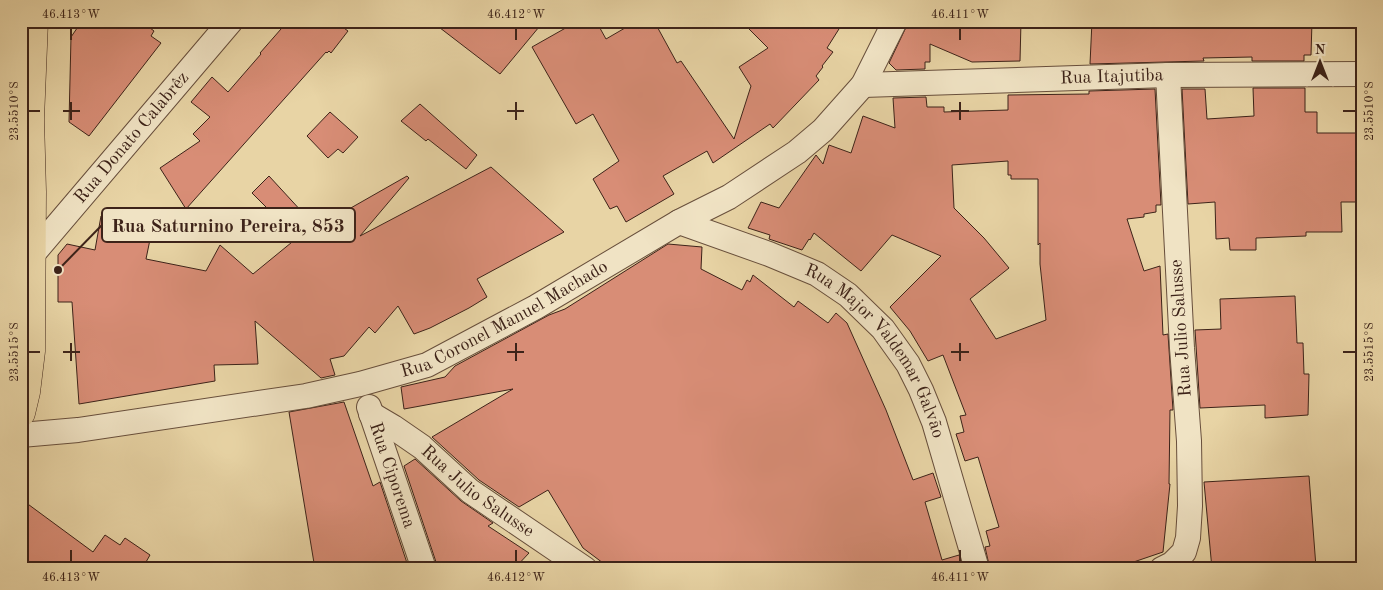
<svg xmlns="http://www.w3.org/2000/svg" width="1383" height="590" viewBox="0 0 1383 590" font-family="'Old Standard TT',serif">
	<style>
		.building { fill: #d88d76; stroke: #3d2319; fill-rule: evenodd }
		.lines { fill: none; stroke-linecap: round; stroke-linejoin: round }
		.minor-casing { stroke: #684f3c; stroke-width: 26 }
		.primary-casing { stroke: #3d2319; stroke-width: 29 }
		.minor { stroke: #f0e3c4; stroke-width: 24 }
		.primary { stroke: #e8d4a5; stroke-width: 28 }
		.ticks { fill: none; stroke: #3d2319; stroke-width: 2 }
		.labels { text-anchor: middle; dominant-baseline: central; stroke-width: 5; stroke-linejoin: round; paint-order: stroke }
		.street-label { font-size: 18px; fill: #3d2319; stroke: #f0e3c4 }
		.leader { fill: none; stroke: #3d2319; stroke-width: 2 }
		.callout-dot { fill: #3d2319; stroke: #f0e3c4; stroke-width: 2 }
		.callout { fill: #f0e3c4; stroke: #3d2319; stroke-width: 2 }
		.callout-label { font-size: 19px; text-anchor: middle; font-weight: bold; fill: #3d2319 }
		.neatline { fill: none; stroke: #3d2319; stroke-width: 2 }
		.ticks-label { font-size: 12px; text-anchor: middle; fill: #3d2319 }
	</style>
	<rect width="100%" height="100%" fill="#e8d4a5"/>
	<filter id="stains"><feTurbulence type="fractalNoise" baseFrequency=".004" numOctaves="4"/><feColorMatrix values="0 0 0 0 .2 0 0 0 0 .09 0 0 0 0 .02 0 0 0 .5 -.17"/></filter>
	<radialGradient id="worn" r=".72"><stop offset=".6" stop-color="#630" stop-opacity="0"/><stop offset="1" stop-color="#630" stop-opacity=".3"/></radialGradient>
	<path class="building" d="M82,21h59l13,10 -3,5 10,7 -72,93 -20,-14 2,-85z
		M288,21h46l14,10 -17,22 -2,-2 -2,2 -1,-1 -140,157 -26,-41 40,-27 -7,-7 17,-17 -19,-15 21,-25 16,15 33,-38 -1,-1z
		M431,21h113l-44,53z
		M578,21h18l10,18 31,-18h17l23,42 4,-2 53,78 17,-53 -12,-19 29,-19 -27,-27h103l-17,27 6,4 -11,14 1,1 -7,9 3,4 -46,48 -3,-4 -57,39 -6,-12 -44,25 11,18 -48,28 -9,-16 -7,3 -17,-30 26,-18 -26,-47 -17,10 -44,-77z
		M909,21h112l-1,40 -48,1 -42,-18v18h-5v7l-29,1 -7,-7z
		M1092,21h220l-1,34h-7v6h-52v-4l-49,1 1,3 -114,3z
		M1253,88h52v24h12v21h39v11h6v58h-21l1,30h-36v4l-50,2v12h-26l-1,-12 -13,1 -1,-37 -27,2 -6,-115h23l2,30 47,-3z
		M1155,89l6,116h-5v7l-12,2v3l-17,2 17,52 16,-5 3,69 5,-1 5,76h-3l-1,74h1l-7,68 -50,17h-123l-5,-22 5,-1 -4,-15 13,-4 -21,-70 -13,4 -9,-27 8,-2 -4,-16 6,-1 -23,-60 -15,6 -18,-30 -20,-24 51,-51 -49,-21 -31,36 -47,-38 -4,7 -1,-1 -7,11 -33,-11 1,-4 -22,-7 13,-26 18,6 37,-53 7,9 6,-19 22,8 12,-37 32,12 -2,-30 33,-1 1,10h17v5l64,-2v-15l81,-1v-3zM1008,161v14h3v4h27v66l2,-2v21l6,56 -50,19 -26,-40 39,-31 -25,-30 -30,-30 -2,-43z
		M420,104l57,51 -11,14 -38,-30 -2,2 -25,-20z
		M330,112l28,25 -15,16 -5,-4 -10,9 -21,-22z
		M491,167l73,65 -87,47 10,18 -18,11 -39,20 -16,6 -16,-28 -23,27 -6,-6 -25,29 -14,3 5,16 -14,3 -66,-57 3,43 -44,1 1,16 -136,23 -7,-102h-14v-47l9,-11 28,6 6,-34 52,9 -7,34 60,12 14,-26 33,29 44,-36 -45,-45 17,-17 46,50 34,-17 58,-33 2,2 -49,58z
		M668,244l34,3 -1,22 41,21 5,-10 3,2 3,-7 41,32 4,-6 30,22 8,-10 11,10 39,87 27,70 20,-7 8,24 -16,5 17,58 17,-5 4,14h-352l-28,-21 -35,-58 -29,17 -40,-27 -47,-43 81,-48 -109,20 -3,-22 44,-10 10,-11 94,-51 16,-6z
		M1295,296l2,47h6l1,31h5l-1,41 -43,3v-13l-65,3 -5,-78 26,-1 -1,-30z
		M344,402l29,84 7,-4 29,87h-94l-26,-157z
		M415,459l46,42 32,22 -5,3 41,27 -15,16h-77v-4l-33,-99z
		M1309,476l7,91 -32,2h-72l-8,-87z
		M21,499l72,53 12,-17 15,10 5,-7 25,17 -4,7 9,7h-134z"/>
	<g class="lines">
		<g class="minor-casing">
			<g id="minor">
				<path id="s1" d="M863,85l305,-10 194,-1"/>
				<path id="s2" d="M679,222l90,32 48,20 31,21 35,34 25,35 13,26 13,32 43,147"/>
				<path id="s3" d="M32,255l199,-234"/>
				<path id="s4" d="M369,407l55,162"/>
				<path id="s5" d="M371,414l22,13 29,20 48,44 115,78"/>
				<path id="s6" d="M21,435l57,-5 228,-34 54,-12 67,-19 109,-58 143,-85 50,-25 68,-45 26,-22 40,-45 32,-64"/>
				<path d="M1162,569l10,-5 12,-12 4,-14 2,-32 -1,-65 -7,-93 -14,-273"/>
			</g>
		</g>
		<g class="primary-casing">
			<path id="primary" d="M21,413l5,-21 5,-41 1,-159 -2,-73 4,-98"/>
		</g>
		<use href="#minor" class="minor"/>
		<use href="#primary" class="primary"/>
	</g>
	<path class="ticks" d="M71,28v12M516,28v12M960,28v12M71,102v18M516,102v18M960,102v18M28,111h12M63,111h17M507,111h17M951,111h18M1343,111h13M71,343v18M516,343v18M960,343v18M28,352h12M63,352h17M507,352h17M951,352h18M1343,352h13M71,550v12M516,550v12M960,550v12"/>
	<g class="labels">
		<g class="street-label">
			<text stroke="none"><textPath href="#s1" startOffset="249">Rua Itajutiba</textPath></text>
			<text stroke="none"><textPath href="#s3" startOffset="154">Rua Donato Calabrêz</textPath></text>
			<text stroke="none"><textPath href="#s6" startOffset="502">Rua Coronel Manuel Machado</textPath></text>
			<text transform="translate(1181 328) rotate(-94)">Rua Julio Salusse</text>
			<text stroke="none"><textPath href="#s2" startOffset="246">Rua Major Valdemar Galvão</textPath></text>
			<text stroke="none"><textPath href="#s4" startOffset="72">Rua Ciporema</textPath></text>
			<text stroke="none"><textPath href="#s5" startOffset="132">Rua Julio Salusse</textPath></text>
		</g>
	</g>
	<path class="leader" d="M58 270L102 225"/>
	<circle class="callout-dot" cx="58" cy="270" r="5"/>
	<rect class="callout" x="102" y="208" width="253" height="34" rx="5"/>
	<g class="callout-label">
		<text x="228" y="232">Rua Saturnino Pereira, 853</text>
	</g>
	<rect width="1383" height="590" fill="none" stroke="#e8d4a5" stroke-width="55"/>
	<g transform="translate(1320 62)" stroke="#f0e3c4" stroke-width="4" paint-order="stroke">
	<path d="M0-4L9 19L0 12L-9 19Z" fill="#3d2319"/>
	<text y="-8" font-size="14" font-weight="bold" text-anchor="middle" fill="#3d2319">N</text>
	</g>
	<rect x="28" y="28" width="1328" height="534" class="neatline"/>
	<g class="ticks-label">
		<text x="71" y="18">46.413°W</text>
		<text x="516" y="18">46.412°W</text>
		<text x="960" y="18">46.411°W</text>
		<text transform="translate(14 111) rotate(-90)" y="4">23.5510°S</text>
		<text transform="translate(1369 111) rotate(-90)" y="4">23.5510°S</text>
		<text transform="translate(14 352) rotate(-90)" y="4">23.5515°S</text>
		<text transform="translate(1369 352) rotate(-90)" y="4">23.5515°S</text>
		<text x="71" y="581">46.413°W</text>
		<text x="516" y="581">46.412°W</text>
		<text x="960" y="581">46.411°W</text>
	</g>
	<rect width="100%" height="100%" filter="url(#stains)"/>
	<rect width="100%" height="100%" fill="url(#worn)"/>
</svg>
